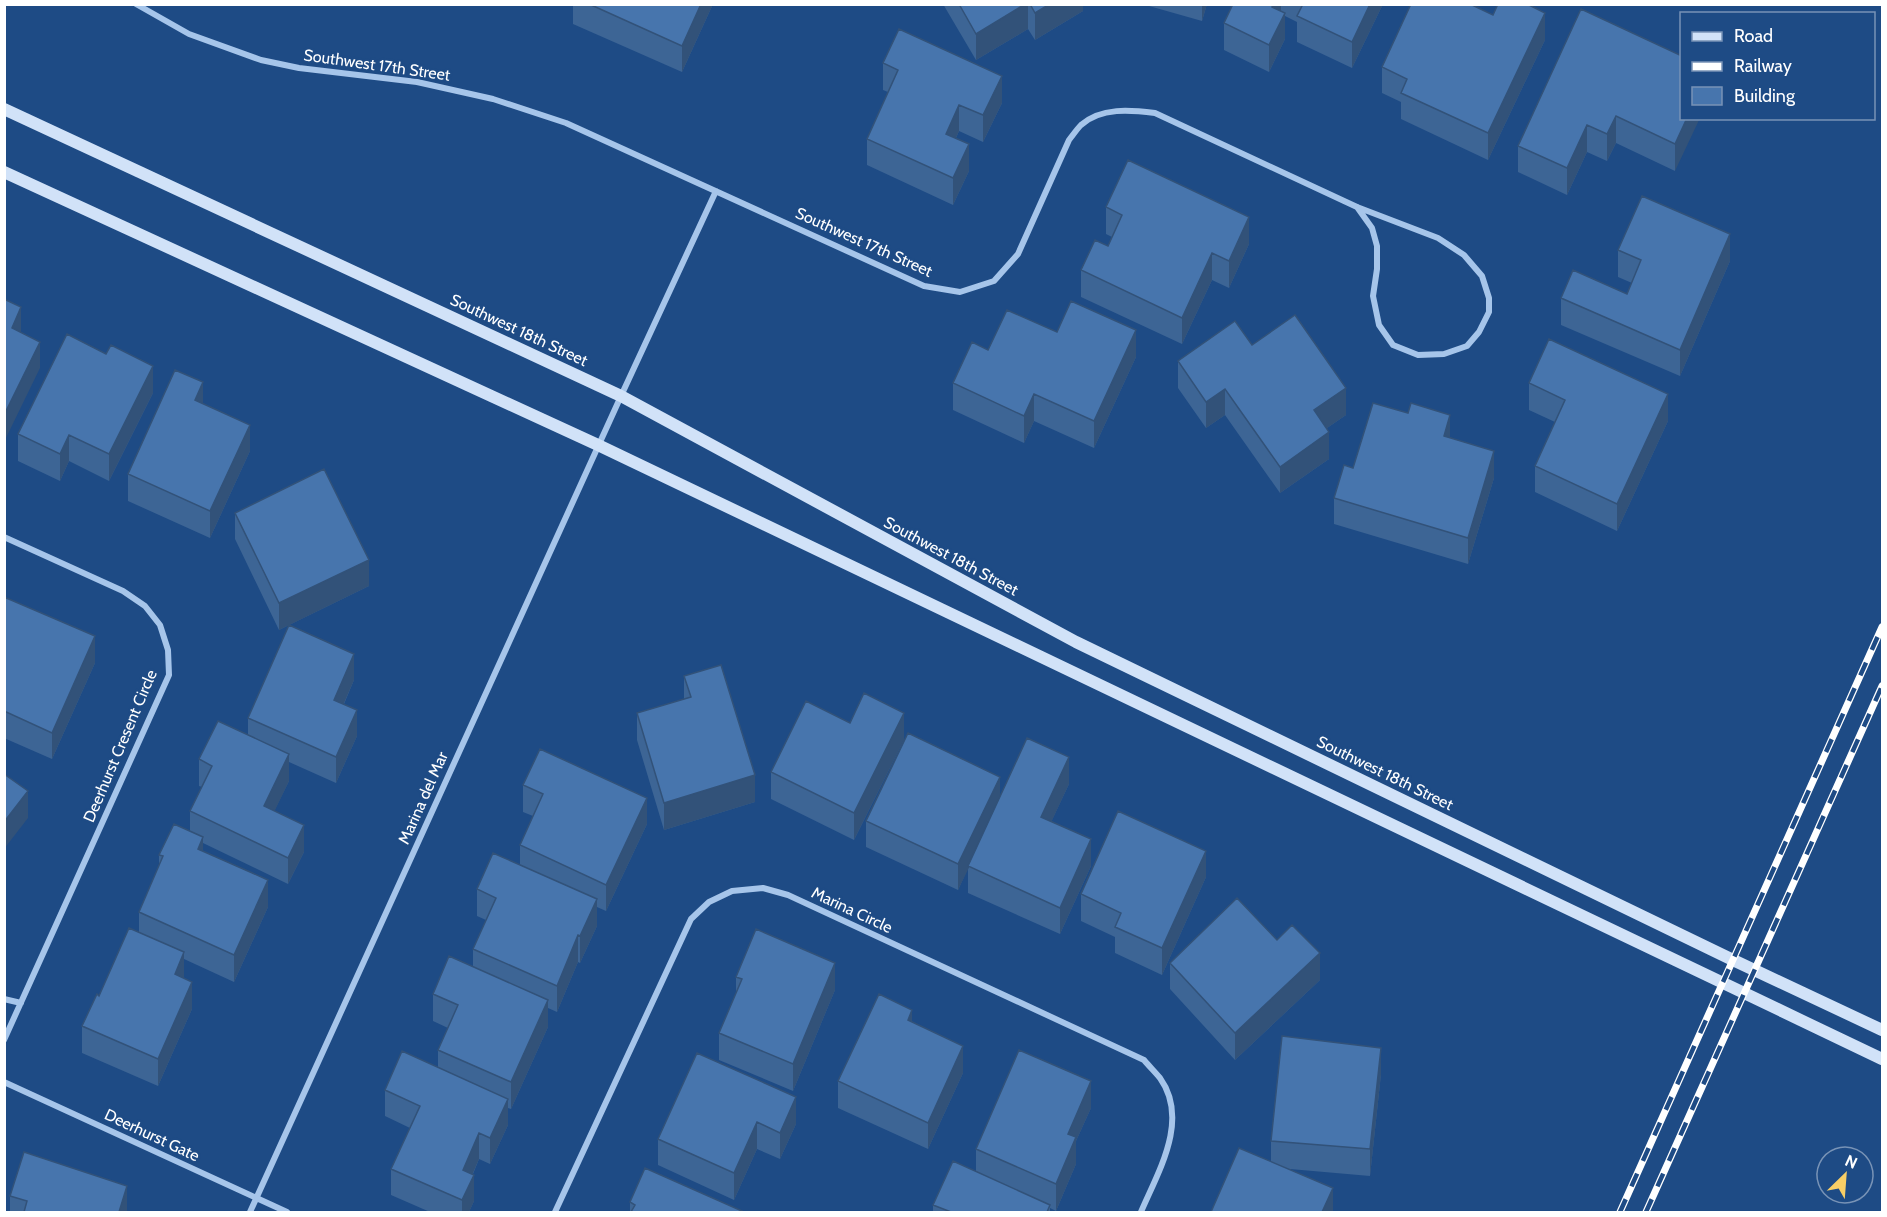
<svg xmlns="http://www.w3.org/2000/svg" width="1887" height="1217" viewBox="0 0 1887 1217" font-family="Cabin,sans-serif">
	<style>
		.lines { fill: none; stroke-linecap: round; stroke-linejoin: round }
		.minor { stroke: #a6c5ea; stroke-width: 6 }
		.secondary { stroke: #d1e2f8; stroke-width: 12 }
		.rail-casing { stroke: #fff; stroke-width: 7 }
		.rail { stroke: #1e4b85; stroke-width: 4.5; stroke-dasharray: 14; stroke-linecap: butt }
		.wall { fill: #3d6595 }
		.shaded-wall { fill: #325279 }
		.building { fill: #4775ad; stroke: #325279; stroke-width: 1.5 }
		.labels { text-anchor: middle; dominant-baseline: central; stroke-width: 5; stroke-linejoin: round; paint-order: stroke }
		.street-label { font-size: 16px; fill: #fff; stroke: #1e4b85 }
	</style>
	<rect width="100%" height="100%" fill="#1e4b85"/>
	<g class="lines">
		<path class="minor" d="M136,4l53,30 72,26 38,8 118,14 76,17 73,24 358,163 36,6 34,-11 24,-27 51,-114c4,-5 8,-11 12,-15 20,-18 50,-15 74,-12l202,94 81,31 26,17 18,21 7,22v14l-10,20 -12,14 -23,8 -26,1 -25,-10 -14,-20 -6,-29 4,-27v-23l-5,-18 -15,-21
			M4,537l119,54 22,15 15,19 8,25 1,25 -165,365
			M4,999l17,4
			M4,1082l283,130
			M250,1212l371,-816 95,-205
			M555,1212l136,-293 18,-17 23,-11 31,-3 25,7 356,165c5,6 11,12 16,18 30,42 -2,94 -19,134"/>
		<path class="secondary" d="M4,109l617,287 455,246 657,318 149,70
			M4,172l594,273 1284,614"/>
		<g class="rail-casing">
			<path id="rail" d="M1620,1212l262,-585
				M1646,1212l236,-526"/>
		</g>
		<use href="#rail" class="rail"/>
	</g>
	<path class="wall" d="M573,4h140l-31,68 -109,-48z
		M943,4h140v7l-48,29 -7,-11 -52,31z
		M1142,4h65l-5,17z
		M1233,4h150l-31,64 -55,-26v-20l-12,-6v23l-16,33 -45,-22v-27z
		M1545,40l-57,120 -87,-41v-17l-19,-9v-26z
		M1682,56l-7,115 -59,-28 -9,18 -20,-9 -20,43 -49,-23v-26z
		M883,63l119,40 -19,39 -24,-11 -3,7 13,33 -16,34 -86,-40v-26l21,-47 -5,-2z
		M1106,207l143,37 -20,44 -17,-8 -30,64 -101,-47v-27l27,-24 4,-9 -6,-3z
		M1618,250l112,11 -50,115 -119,-51v-27l66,-4 5,-11 -14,-6z
		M1057,332l79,25 -42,91 -60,-27 -10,22 -71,-33v-27l35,-33z
		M1252,345l94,70 -19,13 2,31 -49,34 -55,-78 -19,13 -28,-40v-27z
		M1529,383l139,38 -51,110 -82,-39v-26l20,-44 -26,-12z
		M153,393l-44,88 -40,-20 -9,20 -42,-20v-27z
		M203,404l47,47 -40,87 -82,-37v-27z
		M1450,438l44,40 -26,86 -134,-40v-26l19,-30z
		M235,513l134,73 -80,39 65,55 -10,24 13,32 -21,47 -47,-21v19l-15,30 30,41 -16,32 -85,-41v8l65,56 -34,75 -50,-23v19l8,31 -34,77 -76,-33v-27l17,-30 40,-64v-20l20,-47v-10l31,-23v-21l12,-24 -3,-1v-27l49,-24v-17l41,-93 -10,5 -44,-91z
		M5,597l90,66 -43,96 -48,-21z
		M684,676l71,126 -91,28 -27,-90v-27l47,-14z
		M904,740l-50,100 -83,-41v-27z
		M1069,784l-18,38 40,44 -31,68 -92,-41v-25l-10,22 -92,-43v-26z
		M523,785l124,39 -41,87 -9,-4v19l-17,37 -2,-1 -21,50 -9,-4v19l-37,82 -3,-1v17l-18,39 -11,-5 -6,15 1,27 -5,11h-39l-39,-17v-26l19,-41 -25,-12v-26l53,-23v-17l10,-22 -15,-7v-27l40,-27v-18l13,-29 -9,-4v-27l43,-24v-20l13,-29 -10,-4z
		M1206,877l-44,98 -47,-22v-16l-34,-16v-27z
		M1277,940l43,40 -85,80 -65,-71v-26z
		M736,977l99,13 -42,101 -74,-31v-27l17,-39z
		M697,1053l99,71 -16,35 -23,-10 -23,51 -76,-35v-26z
		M963,1073l-35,76 -90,-41v-27z
		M1381,1074l-11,102 -80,-7 43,43 -62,-50v-21z
		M1091,1108l-15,33v23l-20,47 -6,-3v4h-117v-7l43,-34v-22z
		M10,1196l117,16h-117z
		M630,1202l112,10h-112z"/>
	<path class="shaded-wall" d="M701,4h12l-31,68v-26z
		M1025,4h3v25l-52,31v-26z
		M1050,4h33v7l-48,29v-27z
		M1202,4h5l-5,17z
		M1273,4h8v11l-9,-8z
		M1370,4h13l-31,64v-26z
		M1285,13v26l-16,33v-27z
		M1545,13v27l-57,120v-27z
		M1002,76v27l-19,39v-27z
		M959,105v26l-13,29v-26z
		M1616,116v27l-9,18v-27z
		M1687,118h13l-25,53v-27z
		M1587,125v27l-20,43v-27z
		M969,144v27l-16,34v-27z
		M1249,217v27l-20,44v-27z
		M1730,234v27l-50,115v-26z
		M1212,253v27l-30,64v-26z
		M21,307v27l-9,-6z
		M1136,330v27l-42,91v-27z
		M40,342v26l-36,74v-27z
		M153,366v27l-44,88v-27z
		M203,382v27l-8,-9z
		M1346,388v27l-32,22v-27z
		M1225,389v26l-19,13v-26z
		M1034,394v27l-10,22v-27z
		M1668,394v27l-51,110v-27z
		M1450,415v27l-6,-6z
		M250,425v26l-40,87v-27z
		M1329,432v27l-49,34v-26z
		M69,435v26l-9,20v-27z
		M1494,451v27l-26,86v-26z
		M369,560v26l-90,44v-27z
		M95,636v27l-43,96v-26z
		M354,654v26l-20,46v-26z
		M357,710v26l-21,47v-26z
		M904,713v27l-50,100v-27z
		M289,754v27l-25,52v-27z
		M1069,757v27l-28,60v-27z
		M755,775v27l-91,28v-27z
		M1000,777v27l-42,86v-26z
		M28,791v27l-24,31v-27z
		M647,798v26l-41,87v-26z
		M304,825v27l-16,32v-26z
		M203,837v27l-5,-15z
		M1091,839v27l-31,68v-26z
		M1206,851v26l-44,98v-27z
		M268,880v27l-34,75v-27z
		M597,899v27l-17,37v-27z
		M578,935v27l-21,50v-26z
		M184,952v27l-9,-5z
		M1320,953v27l-85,80v-27z
		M835,963v27l-42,101v-27z
		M192,982v27l-34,77v-27z
		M548,1000v27l-37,82v-27z
		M912,1010v26l-4,-16z
		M963,1046v27l-35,76v-26z
		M1381,1048v26l-11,102v-27z
		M1091,1081v27l-15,33v23l-20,47v-27l12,-50z
		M796,1097v27l-16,35v-26z
		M508,1099v26l-18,39v-26z
		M757,1122v27l-23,51v-27z
		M479,1133v26l-16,37v-26z
		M474,1175v26l-5,11h-7v-12z
		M127,1186v26h-8z
		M1333,1188v24h-11z"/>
	<path class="building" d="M589,4h112l-19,42z
		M959,4h66l-49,30z
		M1030,4h20l-15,9z
		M1233,4h40l-1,3 13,6 -16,32 -45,-22z
		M1303,4h67l-18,38 -55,-26z
		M1411,4h59l23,11 5,-11h29l18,9 -57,120 -87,-40 6,-14 -25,-12z
		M1581,9l101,47v62h5l-12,26 -59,-28 -9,18 -20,-9 -20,43 -49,-22z
		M899,29l103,47 -19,39 -24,-10 -13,29 23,10 -16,34 -86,-39 31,-69 -15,-7z
		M1128,160l121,57 -20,44 -17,-8 -30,65 -101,-48 14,-30 13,6 14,-31 -16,-8z
		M1642,196l88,38 -50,116 -119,-52 12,-28 54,24 14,-34 -23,-10z
		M4,299l17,8 -9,21 28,14 -36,73z
		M1071,301l65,29 -42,91 -60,-27 -10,22 -71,-33 19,-41 16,8 19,-40 50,22z
		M1295,315l51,73 -32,22 15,22 -49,35 -55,-78 -19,13 -28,-41 57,-40 17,24z
		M67,334l39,20 5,-9 42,21 -44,88 -40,-19 -9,19 -42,-20z
		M1549,339l119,55 -51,110 -82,-38 30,-66 -36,-17z
		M175,370l28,12 -8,18 55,25 -40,86 -82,-37z
		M1373,403l35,10 3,-10 39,12 -6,21 50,15 -26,87 -134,-40 10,-33 9,3z
		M324,469l45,91 -90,43 -44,-90z
		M4,597l91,39 -43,97 -48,-22z
		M289,625l65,29 -20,46 23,10 -21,47 -88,-39z
		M721,665l34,110 -91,28 -27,-90 54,-16 -7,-21z
		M864,693l40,20 -50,100 -83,-41 35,-71 44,22z
		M218,721l71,33 -25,52 40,19 -16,33 -98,-47 22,-45 -13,-7z
		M908,733l92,44 -42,87 -92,-43z
		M1027,738l42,19 -28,60 50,22 -31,69 -92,-42z
		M540,749l107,49 -41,87 -86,-40 23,-51 -20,-9z
		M4,774l24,17 -24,31z
		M1118,811l88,40 -44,97 -47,-21 6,-14 -40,-19z
		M174,824l29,13 -5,12 70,31 -34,75 -95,-43 24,-56 -4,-1z
		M493,853l104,46 -17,37 -2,-1 -21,51 -84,-37 23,-51 -19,-9z
		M1237,898l40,42 15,-15 28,28 -85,80 -65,-70z
		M129,928l55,24 -9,22 17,8 -34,77 -76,-33 15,-32 2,2z
		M756,929l79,34 -42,101 -74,-31 23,-54 -6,-2z
		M449,956l99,44 -37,82 -73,-32 20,-45 -25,-11z
		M879,994l33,16 -4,10 55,26 -35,77 -90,-42z
		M1282,1036l99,12 -11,101 -99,-8z
		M1019,1050l72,31 -23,53 8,3 -20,47 -80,-35z
		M402,1051l106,48 -18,39 -11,-5 -16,37 11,5 -12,25 -71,-31 29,-63 -35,-16z
		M697,1053l99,44 -16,36 -23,-11 -23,51 -76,-34z
		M1239,1148l94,40 -11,24h-111z
		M24,1152l103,34 -8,26h-95l3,-11 -17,-5z
		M953,1161l97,44 -3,7h-96l-18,-7z
		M645,1168l97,43 -1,1h-110l4,-7 -5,-3z"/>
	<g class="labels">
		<g class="street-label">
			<text transform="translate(377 65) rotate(8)">Southwest 17th Street</text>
			<text transform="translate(864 242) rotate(24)">Southwest 17th Street</text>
			<text transform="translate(519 330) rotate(25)">Southwest 18th Street</text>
			<text transform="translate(951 556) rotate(28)">Southwest 18th Street</text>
			<text transform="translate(120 746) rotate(-67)">Deerhurst Cresent Circle</text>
			<text transform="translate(1385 773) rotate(26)">Southwest 18th Street</text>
			<text transform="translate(423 798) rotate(-66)">Marina del Mar</text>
			<text transform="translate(852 910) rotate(25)">Marina Circle</text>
			<text transform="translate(152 1135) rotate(25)">Deerhurst Gate</text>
		</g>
	</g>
	<rect width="1887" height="1217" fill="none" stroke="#ffffff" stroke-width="12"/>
	<rect x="1680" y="12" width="195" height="108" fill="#1e4b85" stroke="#7893b6" stroke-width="1.5"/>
	<rect x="1692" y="32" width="30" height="9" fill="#d1e2f8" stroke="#7893b6" stroke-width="1.5"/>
	<text x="1734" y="42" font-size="18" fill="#ffffff">Road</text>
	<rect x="1692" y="62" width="30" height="9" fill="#ffffff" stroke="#7893b6" stroke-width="1.5"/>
	<text x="1734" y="72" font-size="18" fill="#ffffff">Railway</text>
	<rect x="1692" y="87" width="30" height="18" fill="#4775ad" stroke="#7893b6" stroke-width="1.5"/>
	<text x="1734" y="102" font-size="18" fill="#ffffff">Building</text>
	<g transform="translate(1845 1175) rotate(25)"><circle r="28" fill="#1e4b85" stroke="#7893b6" stroke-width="1.5"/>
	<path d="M0-4.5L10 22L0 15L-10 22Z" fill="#f8ce66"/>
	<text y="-9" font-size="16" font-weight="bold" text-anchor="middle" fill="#ffffff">N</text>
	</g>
</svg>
